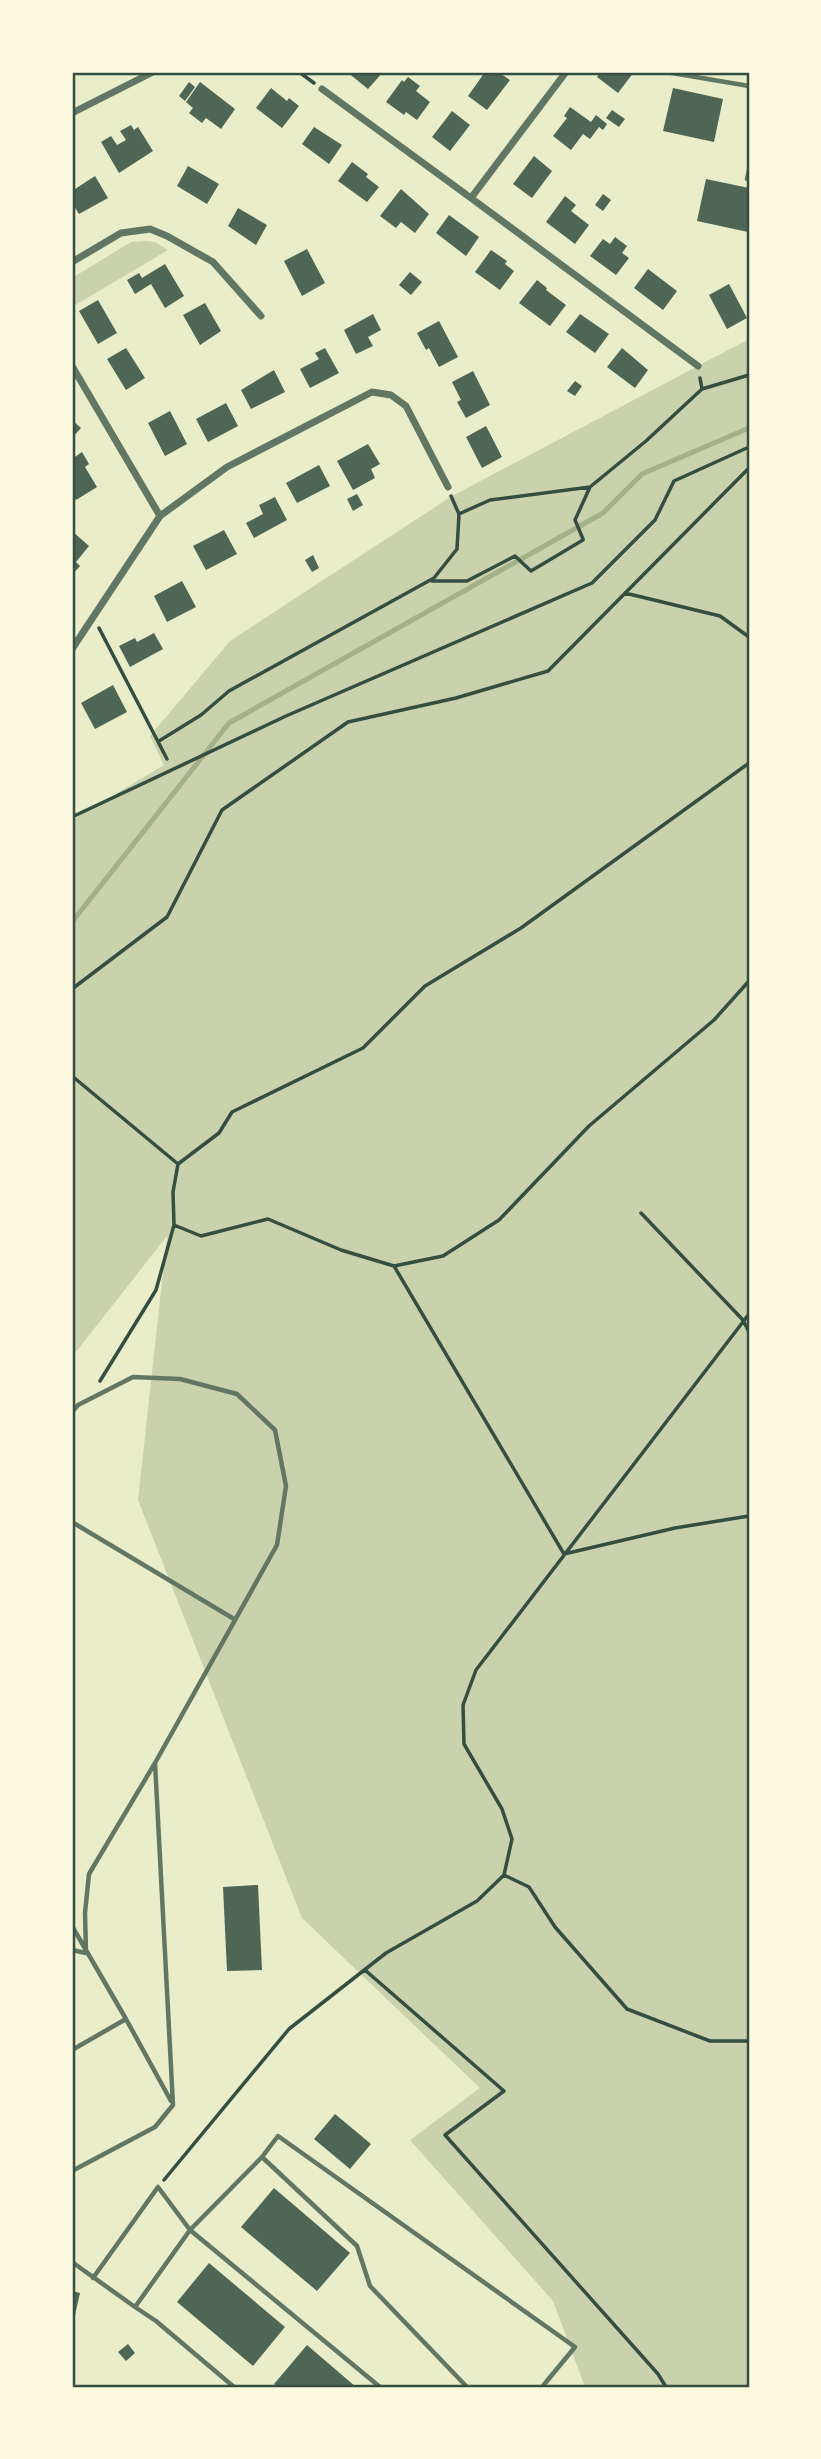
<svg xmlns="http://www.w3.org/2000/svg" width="821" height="2459" viewBox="0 0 821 2459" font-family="'PT Sans',sans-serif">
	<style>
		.green { fill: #cad2ad }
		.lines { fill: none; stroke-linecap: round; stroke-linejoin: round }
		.stream { stroke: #a3b18a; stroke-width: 5 }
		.building { fill: #4f6655 }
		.path { stroke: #344e41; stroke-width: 3.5 }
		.service { stroke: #617663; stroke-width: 4.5 }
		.minor { stroke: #617663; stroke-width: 7 }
		.neatline { fill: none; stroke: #344e41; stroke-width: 2.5 }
	</style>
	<rect width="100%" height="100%" fill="#e9edc9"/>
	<path class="green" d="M145,241l10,1 13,8 -96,57v-29l59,-36z
		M749,339v2048h-164l-32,-86 -143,-161 70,-52 -178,-170 -164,-418 29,-264 -95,121v-537l92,-55 -14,-29 80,-95 222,-145z"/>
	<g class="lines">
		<path class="stream" d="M72,922l157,-199 374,-210 39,-39 107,-46"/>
	</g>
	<path class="building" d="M347,72h36l-15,17z
		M485,72h13l12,8 -23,30 -19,-14z
		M601,72h33l-16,21 -21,-16z
		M408,77l12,9 -4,5 14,11 -13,18 -11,-8 -2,3 -18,-13 16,-22 2,2z
		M189,82l6,5 -10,14 -6,-5z
		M200,82l35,27 -14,20 -15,-11 -4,5 -13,-10 4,-5 -7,-6z
		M271,88l16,13 2,-3 10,8 -17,22 -26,-20z
		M673,88l50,11 -9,43 -51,-11z
		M570,107l21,15 5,-7 11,9 -4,6 -4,-3 -9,12 -7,-5 -12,16 -18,-14 14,-18 -3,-2z
		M612,110l13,9 -6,8 -13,-9z
		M452,111l18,14 -20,26 -18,-14z
		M131,125l3,5 4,-3 15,24 -34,22 -18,-31 10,-6 6,9 9,-5 -6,-9z
		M314,127l28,18 -13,19 -27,-20z
		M534,156l18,15 -20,27 -19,-14z
		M352,162l16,12 -2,3 13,10 -12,15 -29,-21z
		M188,166l31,18 -12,20 -30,-18z
		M95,176l13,22 -29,16 -7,-11v-12z
		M706,179l43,9 -1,44 -51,-11z
		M401,189l28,25 -14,19 -14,-11 -5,6 -16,-12z
		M603,194l8,6 -8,11 -8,-6z
		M565,196l11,9 -5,6 18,14 -14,19 -29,-22z
		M238,208l29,17 -11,20 -28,-19z
		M449,215l30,22 -13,19 -30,-23z
		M615,237l12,9 -5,7 7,5 -13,17 -26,-19 13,-17 7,5z
		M307,249l18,34 -23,13 -18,-35z
		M491,250l16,11 -2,3 9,7 -14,19 -25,-18z
		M165,264l19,32 -19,12 -14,-24 -16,10 -8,-14 12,-7 3,5z
		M648,269l29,22 -14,19 -29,-22z
		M410,272l12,10 -11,13 -12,-10z
		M537,280l10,8 -1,2 20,15 -16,21 -31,-23z
		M729,284l18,34 -20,11 -18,-34z
		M98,300l19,33 -19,11 -19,-33z
		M205,303l16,28 -21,14 -17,-30z
		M373,314l8,16 -13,7 5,9 -17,8 -12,-24z
		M580,314l29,20 -14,19 -29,-21z
		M439,321l19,36 -19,10 -10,-19 -3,2 -9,-17z
		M126,348l19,30 -19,12 -19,-31z
		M325,348l14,25 -29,15 -10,-19 19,-10 -4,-6z
		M622,348l26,22 -13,18 -28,-21z
		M274,370l11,22 -34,17 -10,-19z
		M473,371l17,34 -24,13 -9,-16 4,-2 -9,-18z
		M575,381l7,5 -7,10 -8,-5z
		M226,403l12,23 -30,16 -12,-23z
		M170,411l17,33 -22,12 -17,-33z
		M72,420l9,8 -9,10z
		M486,426l16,31 -20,11 -16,-31z
		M368,444l12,20 -9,5 4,9 -22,12 -16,-29z
		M82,452l7,12 -4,3 12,20 -21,13 -4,-7v-34z
		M319,465l11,21 -33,17 -11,-20z
		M357,494l6,11 -10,6 -6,-12z
		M275,497l12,23 -33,18 -8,-15 17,-9 -4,-9z
		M224,530l13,24 -31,16 -13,-24z
		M72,531l17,15 -13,16 4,4 -8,9z
		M313,555l6,13 -7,4 -7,-12z
		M182,581l14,26 -29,15 -13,-26z
		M154,633l9,16 -33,18 -11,-21 16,-8 2,4z
		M113,685l14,27 -32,17 -14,-26z
		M258,1885l4,85 -35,1 -4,-84z
		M335,2114l36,30 -21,25 -36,-30z
		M274,2188l76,65 -33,38 -76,-64z
		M209,2263l76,64 -32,39 -76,-64z
		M72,2291l8,2 -7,31h-1z
		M128,2344l7,9 -9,8 -8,-9z
		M307,2345l49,42h-78l-4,-3z"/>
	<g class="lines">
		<path class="path" d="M299,72l15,11
			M702,389l47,-14
			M459,514l31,-14 100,-13 56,-46 56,-52 -2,-11
			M583,539l-8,-19 15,-33
			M432,581h35l48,-25 16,15 52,-31
			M625,593l95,23 29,21
			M99,628l68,131
			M159,741l42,-26 28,-24 205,-113 23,-29 2,-35 -8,-18
			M72,817l214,-101 306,-133 63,-63 19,-39 75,-34
			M72,989l95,-72 55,-107 126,-88 108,-24 92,-27 201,-203
			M72,1076l106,88
			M641,1213l102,107 6,12
			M174,1225l27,11 67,-17 73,31 53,16 49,-10 56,-36 90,-94 125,-106 35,-39
			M394,1266l170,288 111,-26 74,-12
			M100,1381l56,-91 18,-65 -1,-33 5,-28 41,-31 13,-21 131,-64 62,-62 96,-58 228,-165
			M504,1875l25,12 26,40 72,82 83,32h39
			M365,1970l139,121 -59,44 213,239 8,13
			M164,2180l125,-151 97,-76 91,-52 27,-26 8,-36 -10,-30 -38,-65 -1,-39 13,-35 273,-356"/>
		<path class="service" d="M666,72l83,14
			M747,179l2,-9
			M72,1412l6,-7 55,-28 47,2 57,15 38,36 11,56 -9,59 -122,218
			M72,1522l162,97
			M72,1926l54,93 -54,31
			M72,1950l14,3 -1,-40 4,-39 66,-111 18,342 -18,22 -83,44
			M126,2019l45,82
			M262,2157l95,89 13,40 97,101
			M72,2262l63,45
			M93,2278l65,-91 32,43 72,-73 16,-21 297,211 -33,40
			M234,2387l-78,-66 -21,-14 55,-77 190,157"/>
		<path class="minor" d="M322,89l149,109 95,-126
			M72,113l81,-41
			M471,198l227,168
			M72,262l49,-29 29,-4 17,7 46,26 48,54
			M72,366l88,150
			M72,649l88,-133 67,-49 145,-75 19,3 15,11 42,81"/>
	</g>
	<rect width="821" height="2459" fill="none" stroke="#fefae0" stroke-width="147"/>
	<rect x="74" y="74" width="674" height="2312" class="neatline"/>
</svg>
